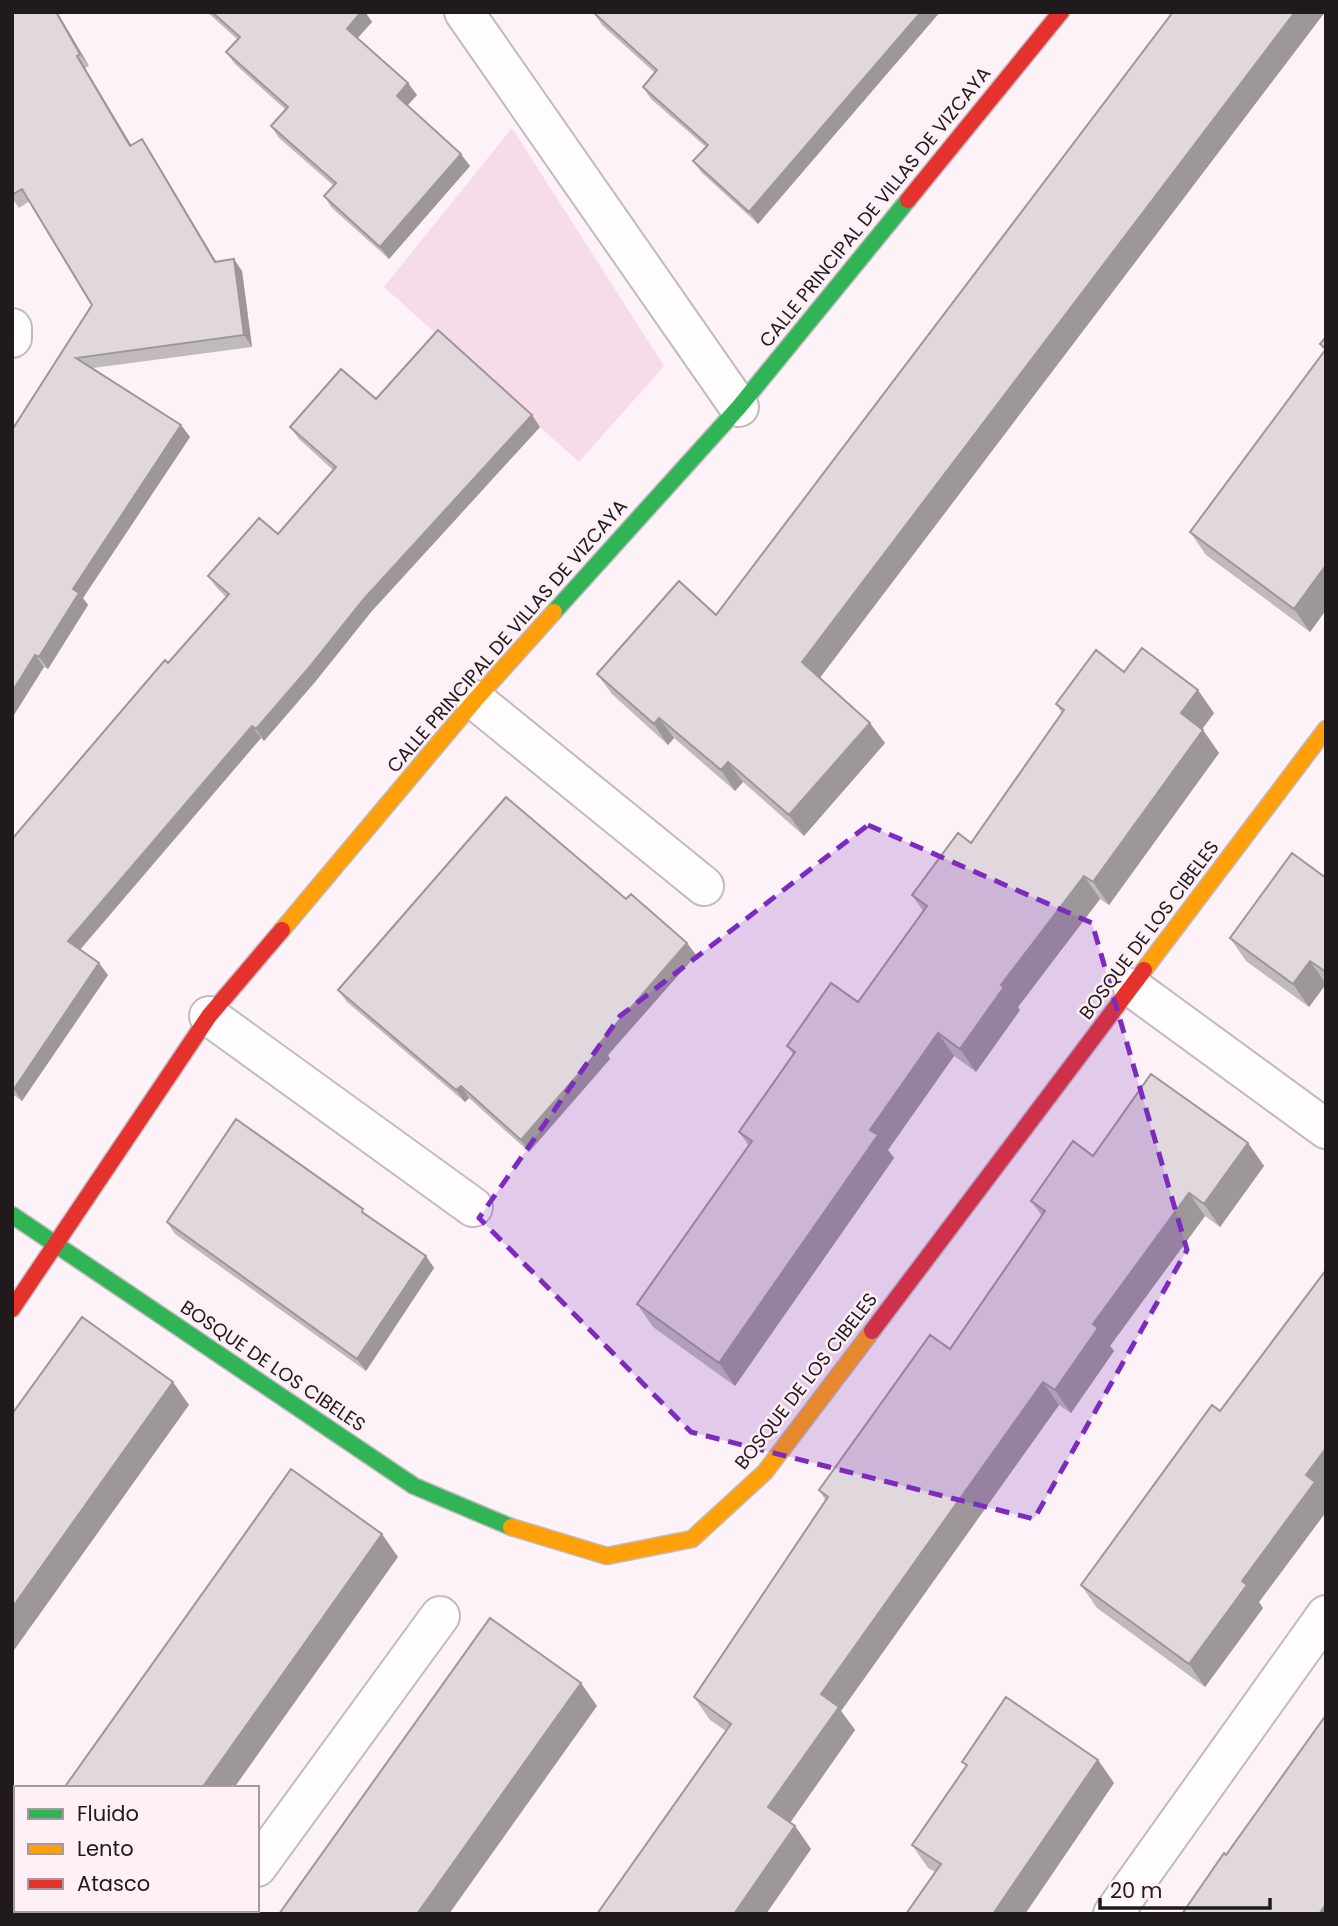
<svg xmlns="http://www.w3.org/2000/svg" width="1338" height="1926" viewBox="0 0 1338 1926" font-family="Poppins,sans-serif">
	<style>
		.green { fill: #f6dbe8 }
		.lines { fill: none; stroke-linecap: round; stroke-linejoin: round }
		.street-casing { stroke: #c1babe; stroke-width: 42 }
		.fast-casing { stroke: #c1babe; stroke-width: 19 }
		.slow-casing { stroke: #c1babe; stroke-width: 19 }
		.jam-casing { stroke: #c1babe; stroke-width: 19 }
		.street { stroke: #fffdfe; stroke-width: 38 }
		.fast { stroke: #30b455; stroke-width: 16 }
		.slow { stroke: #ff9f0a; stroke-width: 16 }
		.jam { stroke: #e5322d; stroke-width: 16 }
		.wall { fill: #c1babd }
		.shaded-wall { fill: #9d979a }
		.building { fill: #e0d8dc; stroke: #9d979a; stroke-width: 2 }
		.marked { fill: #7b2cbf; fill-opacity: 0.2; stroke: #7b2cbf; stroke-width: 5; stroke-dasharray: 14 9; stroke-linejoin: round }
		.labels { text-anchor: middle; dominant-baseline: central; stroke-width: 5; stroke-linejoin: round; paint-order: stroke }
		.street-label { font-size: 19px; fill: #201a1c; stroke: #ffeff6 }
	</style>
	<rect width="100%" height="100%" fill="#fcf2f7"/>
	<path class="green" d="M512,128l152,238 -85,96 -195,-175z"/>
	<g class="lines">
		<g class="street-casing">
			<path id="street" d="M464,12l275,395
				M12,328v10
				M475,700l229,186
				M1133,988l193,141
				M209,1016l264,191
				M257,1867l183,-251
				M223,1914l3,-4
				M1113,1914l213,-299"/>
		</g>
		<g class="fast-casing">
			<path id="fast" d="M554,612l185,-205 169,-207
				M12,1215l402,271 97,41"/>
		</g>
		<g class="slow-casing">
			<path id="slow" d="M282,930l193,-230 79,-88
				M1144,970l182,-241
				M511,1527l96,29 85,-17 73,-67 107,-141"/>
		</g>
		<g class="jam-casing">
			<path id="jam" d="M908,200l153,-188
				M12,1309l197,-293 73,-86
				M872,1331l272,-361"/>
		</g>
		<use href="#street" class="street"/>
		<use href="#fast" class="fast"/>
		<use href="#slow" class="slow"/>
		<use href="#jam" class="jam"/>
	</g>
	<path class="wall" d="M12,12h45l32,54 -4,2 46,77 19,6 66,110 26,10 10,76 -159,21 88,57 9,12 -107,161 5,7 -40,64 -4,-2 -32,51v-288l80,-125 -62,-104 -11,7 -7,-10z
		M207,12h158l7,10 -15,16 60,57 -10,11 63,60 -81,93 -57,-51 -8,-12 10,-10 -55,-48 -8,-12 15,-16 -51,-46 -9,-12 11,-13z
		M940,12l-182,212 -56,-51 -9,-12 13,-14 -55,-48 -8,-12 12,-14 -53,-48 -8,-12z
		M1173,12h152l-506,666 66,65 -81,93 -61,-54 -8,9 -61,-53 -6,7 -56,-51 -15,-20 119,-59z
		M1326,337v273l-16,22 -104,-77 -16,-23 135,-181 -5,-7z
		M376,399l164,28 -169,185 -56,70 -51,59 -3,-3 -181,212 28,25 -86,126 -10,-7v-255l214,-242 -9,-9 -9,-12 70,-42 55,-64 -34,-31 -9,-12z
		M1124,672l90,41 -12,16 17,24 -110,152 -9,-6 -82,108 2,3 -44,62 -22,-16 -66,94 6,8 -159,228 -82,-59 -16,-23 112,-158 -10,-14 54,-78 -6,-8 71,-44 65,-91 -11,-16 59,-52 91,-130 -6,-9z
		M1326,878v106l-17,23 -63,-46 -16,-23z
		M626,899l61,44 9,12 -88,100 2,4 -81,93 -60,-54 -4,4 -118,-100 -9,-12z
		M1248,1143l16,23 -44,61 -15,-11 -95,130 4,5 -43,62 -12,-8 -218,306 14,19 -65,93 5,3 16,23 -45,65h-169l129,-183 -16,-11 -16,-23 132,-196 -7,-11 131,-141 92,-133 -11,-15 62,-45z
		M167,1222l259,34 8,12 -68,103 -191,-137z
		M1324,1495l2,3v14l-67,90 4,6 -58,79 -108,-79 -16,-23z
		M1098,1760l16,23 -89,131h-119l29,-42 -7,-4 -16,-23 54,-79 -4,-4z"/>
	<path class="shaded-wall" d="M56,12h1l32,54 -9,-12z
		M361,12h4l7,10 -17,19 -8,-12z
		M921,12h19l-182,212 -9,-12z
		M1295,12h30l-509,671 -14,-21z
		M77,56l8,12 54,90 -9,-12z
		M408,83l9,12 -12,13 -8,-12z
		M142,139l8,12 73,123 -8,-12z
		M461,154l9,12 -81,93 -9,-12z
		M234,259l8,12 10,76 -8,-12z
		M532,415l8,12 -169,185 -56,70 -51,59 -8,-12 107,-129z
		M181,425l9,12 -107,161 5,7 -40,64 -9,-12 34,-68z
		M1326,565v45l-16,22 -16,-23z
		M35,655l9,12 -32,51v-26z
		M1198,690l16,23 -17,23 -16,-23z
		M659,718l15,20 -6,7 -14,-21z
		M870,723l15,20 -81,93 -15,-21z
		M252,726l9,12 -184,215 -9,-12z
		M1203,730l16,23 -110,152 -16,-23z
		M728,762l15,20 -8,9 -14,-21z
		M1084,876l16,23 -82,108 2,3 -44,62 -16,-23 41,-64z
		M687,943l9,12 -88,100 2,4 -81,93 -8,-12 78,-96z
		M1310,961l16,23 -17,23 -16,-23z
		M99,963l9,12 -86,126 -8,-12z
		M938,1033l16,23 -66,94 6,8 -159,228 -16,-23 151,-233z
		M461,1086l8,12 -4,4 -9,-12z
		M1248,1143l16,23 -44,61 -16,-23z
		M1189,1193l16,23 -95,130 4,5 -43,62 -16,-23 38,-66z
		M426,1256l8,12 -68,103 -9,-12z
		M173,1382l16,23 -177,248v-45z
		M1043,1382l16,23 -218,306 14,19 -70,100 -17,-23 53,-113z
		M1326,1448v45l-2,2 2,3v14l-67,90 4,6 -58,79 -16,-23 53,-83 64,-106z
		M382,1534l16,23 -164,231h-32z
		M581,1683l16,23 -148,208h-32z
		M1098,1760l16,23 -89,131h-32z
		M795,1826l16,23 -45,65h-32z
		M1326,1904v10h-7z
		M115,1910h32l-2,4h-33z"/>
	<path class="building" d="M12,12h44l24,42 -3,2 53,90 12,-7 73,123 19,-3 10,76 -168,23 105,67 -108,164 6,4 -40,64 -4,-2 -23,37v-262l80,-125 -70,-116 -10,6z
		M212,12h149l-14,17 61,54 -11,13 64,58 -81,93 -56,-51 12,-13 -65,-57 17,-19 -62,-55 14,-15z
		M595,12h326l-172,200 -56,-51 15,-16 -65,-58 14,-17 -63,-57z
		M1173,12h122l-493,650 68,61 -81,92 -61,-53 -7,8 -62,-52 -5,6 -57,-50 82,-93 37,34z
		M438,330l94,85 -169,185 -56,70 -51,59 -4,-3 -184,215 31,22 -85,126 -2,-2v-248l153,-179 3,3 61,-69 -21,-18 51,-58 19,16 58,-67 -46,-40 51,-58 35,30z
		M1326,337v12l-6,-5z
		M1326,349v216l-32,44 -104,-77z
		M1142,648l56,42 -17,23 22,17 -110,152 -9,-6 -83,109 3,2 -44,62 -22,-16 -68,97 8,5 -159,228 -82,-59 115,-163 -13,-9 56,-80 -8,-6 44,-63 27,19 69,-96 -15,-11 46,-62 13,10 93,-133 -8,-6 40,-54 28,22z
		M506,797l120,102 5,-5 56,49 -88,101 3,3 -81,93 -60,-54 -5,4 -118,-100z
		M1292,853l34,25v94l-16,-11 -17,23 -63,-46z
		M1151,1074l97,69 -44,61 -15,-11 -96,131 5,4 -43,62 -12,-8 -222,312 18,13 -71,100 27,19 -61,88h-137l134,-190 -37,-27 134,-200 -9,-7 111,-155 20,14 95,-138 -14,-10 42,-60 20,15z
		M236,1119l127,90 -1,3 64,44 -69,103 -190,-137z
		M1326,1270v178l-20,27 9,7 -73,99 5,4 -58,79 -108,-79 131,-180 8,6z
		M82,1317l91,65 -161,226v-194z
		M291,1469l91,65 -180,254h-138z
		M490,1618l91,65 -164,231h-138z
		M1006,1697l92,63 -105,154h-87l35,-50 -29,-19 55,-80 -5,-3z
		M1326,1715v189l-7,10h-137l42,-61 2,2z
		M16,1856v54h99l-3,4h-100v-53z"/>
	<path class="marked" d="M868,825l224,98 95,327 -153,269 -343,-87 -212,-214 141,-202z"/>
	<g class="labels">
		<g class="street-label">
			<text transform="translate(875 207) rotate(-51)">CALLE PRINCIPAL DE VILLAS DE VIZCAYA</text>
			<text transform="translate(507 636) rotate(-49)">CALLE PRINCIPAL DE VILLAS DE VIZCAYA</text>
			<text transform="translate(1149 930) rotate(-53)">BOSQUE DE LOS CIBELES</text>
			<text transform="translate(273 1366) rotate(34)">BOSQUE DE LOS CIBELES</text>
			<text transform="translate(806 1381) rotate(-52)">BOSQUE DE LOS CIBELES</text>
		</g>
	</g>
	<rect width="1338" height="1926" fill="none" stroke="#201a1c" stroke-width="28"/>
	<rect x="14" y="1786" width="245" height="126" fill="#ffeff6" stroke="#a69a9f" stroke-width="2"/>
	<rect x="28" y="1809" width="35" height="10" fill="#30b455" stroke="#a69a9f" stroke-width="2"/>
	<text x="77" y="1821" font-size="21" fill="#201a1c">Fluido</text>
	<rect x="28" y="1844" width="35" height="10" fill="#ff9f0a" stroke="#a69a9f" stroke-width="2"/>
	<text x="77" y="1856" font-size="21" fill="#201a1c">Lento</text>
	<rect x="28" y="1879" width="35" height="10" fill="#e5322d" stroke="#a69a9f" stroke-width="2"/>
	<text x="77" y="1891" font-size="21" fill="#201a1c">Atasco</text>
	<path d="M1100 1898v10h170v-10" fill="none" stroke="#201a1c" stroke-width="3.5"/>
	<text x="1110" y="1898" font-size="21" fill="#201a1c" stroke="#ffeff6" stroke-width="5" paint-order="stroke">20 m</text>
</svg>
